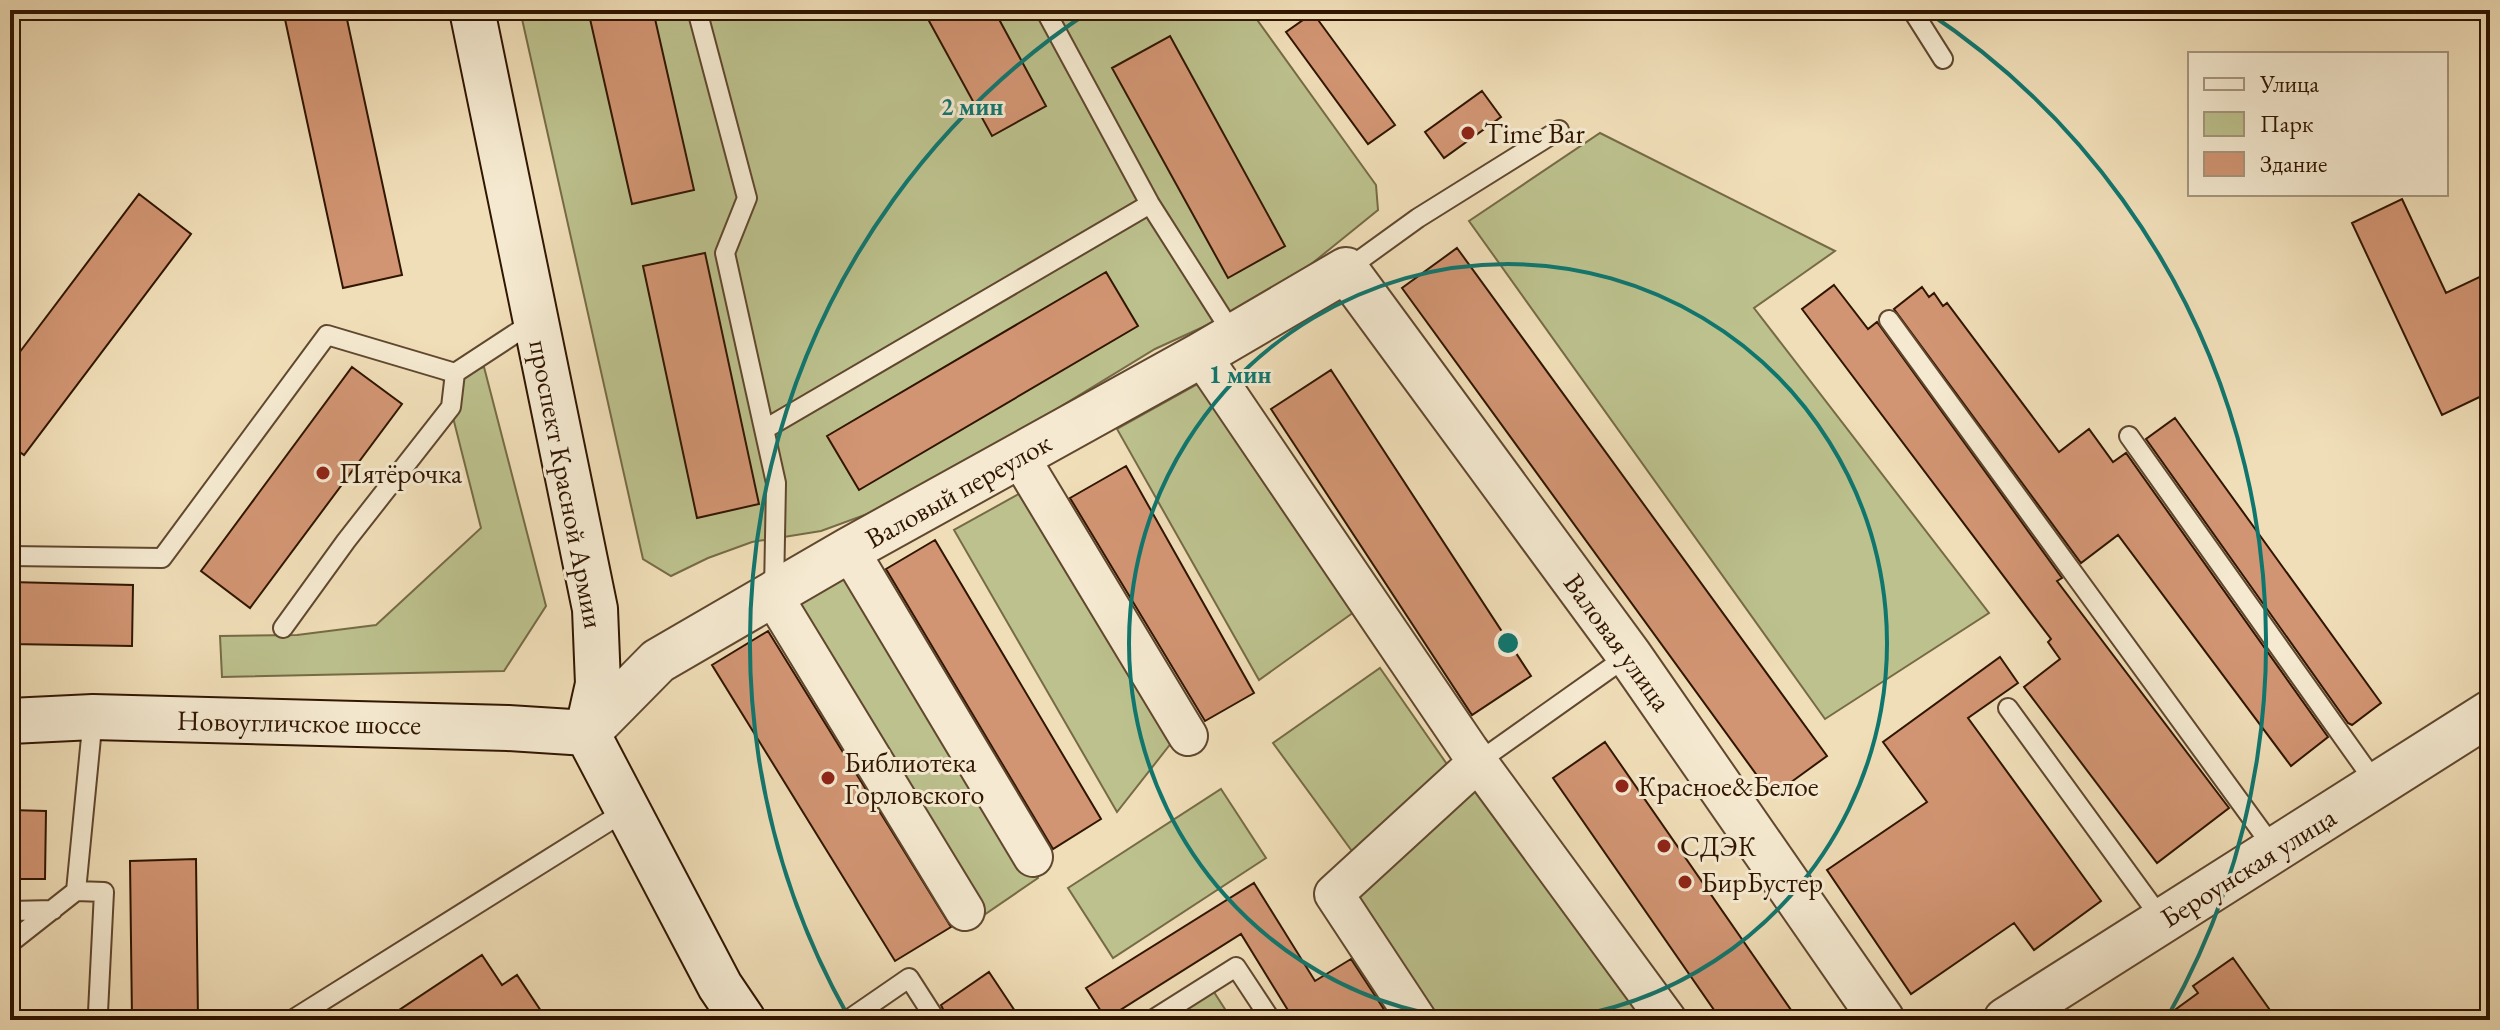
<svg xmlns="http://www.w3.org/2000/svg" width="2500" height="1030" viewBox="0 0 2500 1030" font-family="'EB Garamond',serif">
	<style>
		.green { fill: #bcc18d; stroke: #766b46; stroke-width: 2 }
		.building { fill: #d29573; stroke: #301500; stroke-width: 2 }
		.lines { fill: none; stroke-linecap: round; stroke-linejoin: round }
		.service-casing { stroke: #60472e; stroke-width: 22 }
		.minor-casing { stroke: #60472e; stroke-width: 42 }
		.tertiary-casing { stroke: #60472e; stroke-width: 48 }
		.secondary-casing { stroke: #301500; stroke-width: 48 }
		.service { stroke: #f5ead1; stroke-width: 18 }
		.minor { stroke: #f5ead1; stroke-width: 38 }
		.tertiary { stroke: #f5ead1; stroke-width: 44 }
		.secondary { stroke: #f5ead1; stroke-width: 44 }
		.ring { fill: none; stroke: #0f766e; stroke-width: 4 }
		.poi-dot { fill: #8f2418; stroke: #f5ead1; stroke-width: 3 }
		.labels { text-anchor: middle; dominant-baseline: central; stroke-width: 6; stroke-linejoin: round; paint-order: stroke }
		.poi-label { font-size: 28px; fill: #301500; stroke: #f5ead1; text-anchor: start }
		.street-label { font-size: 28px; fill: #301500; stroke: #f5ead1 }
		.centre { fill: #0f766e; stroke: #f5ead1; stroke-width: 4 }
		.ring-label { font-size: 24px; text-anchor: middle; font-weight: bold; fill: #0f766e; stroke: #f5ead1; stroke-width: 6; stroke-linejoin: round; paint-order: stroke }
	</style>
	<rect width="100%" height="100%" fill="#f0deb8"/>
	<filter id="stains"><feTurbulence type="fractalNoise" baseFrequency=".0025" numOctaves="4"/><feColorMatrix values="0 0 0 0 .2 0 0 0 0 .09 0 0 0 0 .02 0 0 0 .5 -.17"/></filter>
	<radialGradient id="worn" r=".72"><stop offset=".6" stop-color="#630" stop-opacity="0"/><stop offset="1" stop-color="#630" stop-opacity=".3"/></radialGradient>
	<path class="green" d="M520,10h730l126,175 2,25 -105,85 -118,54 -244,149 -90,33 -69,11 -44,16 -37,18 -28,-17z
		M1600,133l235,118 -81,57 235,305 -164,106 -356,-498z
		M484,367l62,239 -42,65 -282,6 -2,-41 77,-1 79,-10 105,-97 -38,-150z
		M1205,380l149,232 -95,68 -142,-251z
		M1024,491l148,251 -55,70 -163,-282z
		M843,571l195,307 -57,39 -190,-312z
		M1380,668l71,102 -94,88 -84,-115z
		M1476,773l171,247h-207l-89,-129z
		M1221,789l45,69 -153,100 -45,-70z
		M1212,989l20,31h-66z"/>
	<path class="building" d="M283,10h62l57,265 -59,13z
		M588,10h65l41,180 -62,14z
		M923,10h71l52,96 -54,30z
		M1313,13l82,112 -27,19 -82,-112z
		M1170,36l115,210 -57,32 -116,-210z
		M1482,91l19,26 -57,41 -19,-26z
		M139,194l52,40 -167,221 -14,-10v-80z
		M2402,199l44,94 44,-21v120l-48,23 -90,-192z
		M1457,248l370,508 -55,40 -370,-508z
		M705,253l54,251 -62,14 -54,-252z
		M1106,272l32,54 -279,164 -32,-54z
		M1834,285l34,44 9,-7 185,256 -5,3 172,227 -72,55 -133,-176 36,-28 -12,-17 3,-3 -249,-330z
		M1922,287l7,10 5,-4 9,13 4,-3 112,149 30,-23 24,33 13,-9 202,284 -37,29 -173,-231 -37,28 -187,-254z
		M352,367l50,37 -152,204 -49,-37z
		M1331,370l200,306 -59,39 -201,-306z
		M2175,418l206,285 -29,22 -4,-2 -202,-284z
		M1126,466l128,227 -49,28 -135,-223z
		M935,540l166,279 -48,30 -167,-280z
		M10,582l123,3 -1,61 -122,-2z
		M768,631l183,296 -56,34 -183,-296z
		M2000,657l18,26 -50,35 133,183 -67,49 -20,-27 -103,71 -84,-124 100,-68 -44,-60z
		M1605,742l193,278h-77l-168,-242z
		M10,810l36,1 -1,68h-35z
		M196,859l2,161h-66l-2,-159z
		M1254,883l61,98 36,-22 40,61h-97l-53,-86 -135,85 -20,-31z
		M482,955l20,30 15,-10 30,45h-163z
		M2233,958l44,62h-116l37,-27 -5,-7z
		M989,972l32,48h-73l-7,-15z"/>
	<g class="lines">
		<g class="service-casing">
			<path id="service" d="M697,10l50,188 -22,55 51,230 -2,108
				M1045,10l105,194 84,132
				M1912,10l31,49
				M1346,270l72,-52 141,-88
				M1889,320l386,530
				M765,429l385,-225
				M2129,436l248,349
				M10,556l152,2 165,-223 128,38
				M283,628l63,-87 105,-134 4,-34 81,-53
				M2008,708l155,213
				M1478,762l151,-107
				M76,891l28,1 -6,120
				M10,911l43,-1
				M10,943l66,-52 17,-174
				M292,1020l335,-210
				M848,1020l61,-42 27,42
				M1152,1020l84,-53 35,53"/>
		</g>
		<g class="minor-casing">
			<path id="minor" d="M1201,355l268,395 198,270
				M1019,456l169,280
				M849,550l184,307
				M773,596l192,315
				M1417,1020l-83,-126 144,-132"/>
		</g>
		<g class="tertiary-casing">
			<path id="tertiary" d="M587,733l71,-72 191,-111 352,-195 145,-85 283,385 253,365
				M2006,1020l484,-307"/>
		</g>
		<g class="secondary-casing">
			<path id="secondary" d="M472,10l123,599 3,75 -11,49 133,253 23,34
				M10,721l83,-4 415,11 79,5"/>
		</g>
		<use href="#service" class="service"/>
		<use href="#minor" class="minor"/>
		<use href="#tertiary" class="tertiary"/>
		<use href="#secondary" class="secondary"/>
	</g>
	<g class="ring">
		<path d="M1468 1020A379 379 0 1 1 1548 1020"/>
		<path d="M848 1016A758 758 0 0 1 1090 11M1926 11A758 758 0 0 1 2168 1016"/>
	</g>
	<g class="poi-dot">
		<circle cx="1468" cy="133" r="8"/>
		<circle cx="323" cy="473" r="8"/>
		<circle cx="828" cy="778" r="8"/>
		<circle cx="1622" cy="786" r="8"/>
		<circle cx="1664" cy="846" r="8"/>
		<circle cx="1685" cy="882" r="8"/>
	</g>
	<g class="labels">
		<g class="poi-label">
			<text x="1484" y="133">Time Bar</text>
			<text x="339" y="473">Пятёрочка</text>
			<text x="844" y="762">Библиотека<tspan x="844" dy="32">Горловского</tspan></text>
			<text x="1638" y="786">Красное&amp;Белое</text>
			<text x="1680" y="846">СДЭК</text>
			<text x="1701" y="882">БирБустер</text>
		</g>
		<g class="street-label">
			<text transform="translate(567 484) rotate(79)">проспект Красной Армии</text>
			<text transform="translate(958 490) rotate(-29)">Валовый переулок</text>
			<text transform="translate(1618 642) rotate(54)">Валовая улица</text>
			<text transform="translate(299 722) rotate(1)">Новоугличское шоссе</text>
			<text transform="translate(2248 867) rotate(-32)">Бероунская улица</text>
		</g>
	</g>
	<circle cx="1508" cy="643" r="12" class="centre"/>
	<g class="ring-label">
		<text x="972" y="115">2 мин</text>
		<text x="1240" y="383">1 мин</text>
	</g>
	<rect width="2500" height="1030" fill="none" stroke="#f0deb8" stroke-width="40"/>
	<rect x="12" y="12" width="2476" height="1006" fill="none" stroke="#301500" stroke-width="4"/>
	<rect x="20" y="20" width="2460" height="990" fill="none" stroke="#301500" stroke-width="2"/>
	<rect x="2188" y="52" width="260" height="144" fill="#f5ead1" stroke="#a6957d" stroke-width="2"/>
	<rect x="2204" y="78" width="40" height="12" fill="#f5ead1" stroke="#a6957d" stroke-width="2"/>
	<text x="2260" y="92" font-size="24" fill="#301500">Улица</text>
	<rect x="2204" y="112" width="40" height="24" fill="#bcc18d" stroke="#a6957d" stroke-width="2"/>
	<text x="2260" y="132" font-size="24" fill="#301500">Парк</text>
	<rect x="2204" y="152" width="40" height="24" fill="#d29573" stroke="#a6957d" stroke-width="2"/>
	<text x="2260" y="172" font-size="24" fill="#301500">Здание</text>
	<rect width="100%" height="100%" filter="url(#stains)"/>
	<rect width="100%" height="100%" fill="url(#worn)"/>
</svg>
